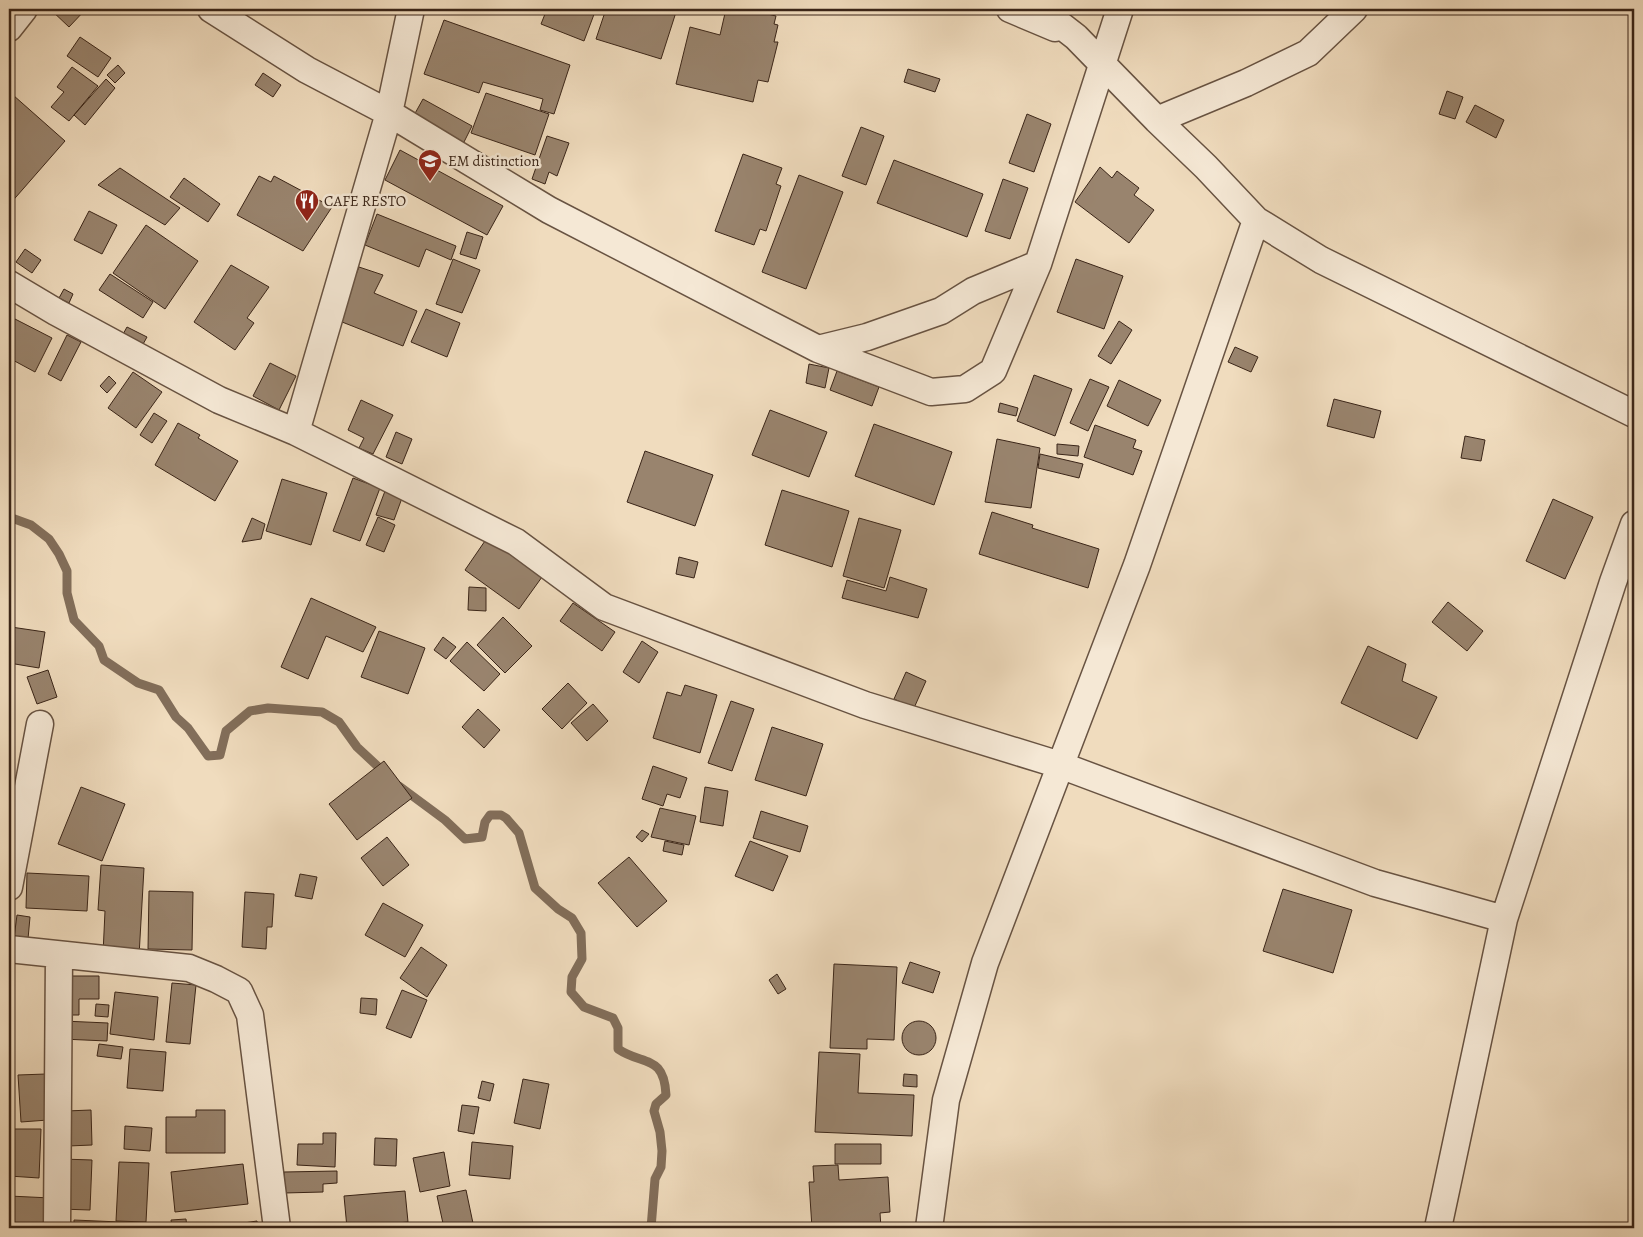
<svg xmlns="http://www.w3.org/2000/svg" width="1643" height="1237" viewBox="0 0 1643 1237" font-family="Alegreya,serif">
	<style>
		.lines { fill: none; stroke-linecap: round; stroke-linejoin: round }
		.stream { stroke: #826e5a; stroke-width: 9 }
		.building { fill: #99846e; stroke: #3a2518 }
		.street-casing { stroke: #685342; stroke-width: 29 }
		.street { stroke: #f5e8d5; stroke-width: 26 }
		.labels { text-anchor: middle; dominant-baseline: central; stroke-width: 5; stroke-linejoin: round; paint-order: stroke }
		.poi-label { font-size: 15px; fill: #3a2518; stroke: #f5e8d5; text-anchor: start }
	</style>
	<rect width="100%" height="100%" fill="#f0dcbe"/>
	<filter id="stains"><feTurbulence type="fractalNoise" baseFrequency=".004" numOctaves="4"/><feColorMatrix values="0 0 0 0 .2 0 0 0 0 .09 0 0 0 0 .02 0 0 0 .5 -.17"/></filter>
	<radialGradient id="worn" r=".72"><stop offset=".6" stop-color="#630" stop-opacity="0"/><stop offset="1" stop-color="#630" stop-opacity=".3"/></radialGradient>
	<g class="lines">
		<path class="stream" d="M9,517l22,8 18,14 10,15 8,17v22l7,27 25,26 5,14 34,23 21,7 17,27 12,11 20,28 12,-1 6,-24 24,-20 18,-3 54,4 17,10 18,25 29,27
			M399,786l46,34 20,19 17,-2 3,-15 5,-7h11l5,3 13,15 16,55 23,21 14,9 9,15 1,26 -10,18 -1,15 13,15 29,11 5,10v21c25,17 46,5 48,46l-10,9 -2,7 6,21 2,19 -1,16 -6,12 -4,49"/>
	</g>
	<path class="building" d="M50,9h36l-17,18z
		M547,9h49l-12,32 -43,-17z
		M606,9h71l-16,50 -65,-20z
		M726,9h21l29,7 -2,8 4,1 -4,17h4l-10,40 -10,-2 -5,22 -77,-18 14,-57 30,8z
		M444,20l126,45 -16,49 -14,-4 3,-11 -60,-17 -4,11 -55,-19z
		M80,37l31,21 -13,19 -31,-21z
		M118,65l7,8 -10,10 -8,-8z
		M72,67l26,19 -29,35 -18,-14 13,-15 -7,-5z
		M908,69l32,10 -5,13 -31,-10z
		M263,73l18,12 -8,12 -18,-12z
		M106,79l9,9 -30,37 -11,-10z
		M1447,91l16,6 -8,22 -16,-5z
		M486,93l63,21 -14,41 -64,-22z
		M13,95l52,46 -56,64v-106z
		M423,99l49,27 -9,18 -50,-27z
		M1475,105l29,15 -8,18 -30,-16z
		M1027,114l24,10 -17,48 -25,-9z
		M861,127l23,9 -18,49 -24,-9z
		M547,136l22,7 -12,33 -8,-4 -4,12 -13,-5z
		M400,150l103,56 -16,29 -102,-55z
		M743,154l39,14 -6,16 5,2 -15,45 -6,-2 -6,16 -39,-14z
		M894,160l89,34 -16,43 -90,-34z
		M1100,167l12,11 5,-7 22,17 -5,7 20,15 -25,33 -54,-41z
		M120,168l60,40 -15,17 -67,-40z
		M799,175l44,17 -37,97 -44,-17z
		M259,176l12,6 3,-6 58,31 -29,44 -66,-36z
		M184,178l36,26 -12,18 -38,-25z
		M1003,179l25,9 -18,51 -25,-8z
		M89,211l28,14 -15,29 -28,-14z
		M377,214l79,32 -5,14 -25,-11 -7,18 -54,-22z
		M146,225l52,36 -33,48 -52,-36z
		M467,232l16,5 -7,22 -16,-5z
		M25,249l16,11 -9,13 -16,-11z
		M453,259l27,11 -18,43 -26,-9z
		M1076,259l47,17 -19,53 -47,-17z
		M231,265l38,22 -22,31 7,5 -19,27 -41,-28z
		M359,267l24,8 -9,18 43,18 -14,35 -66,-26z
		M110,274l43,28 -10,16 -44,-28z
		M64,289l9,5 -4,9 -10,-5z
		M426,309l34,14 -13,34 -36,-15z
		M15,319l37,19 -17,34 -26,-14v-26z
		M1119,321l13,9 -21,34 -13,-8z
		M127,327l20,10 -5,9 -20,-10z
		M67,335l14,7 -20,39 -13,-7z
		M1235,347l23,10 -7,15 -23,-10z
		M270,363l26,13 -17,34 -26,-14z
		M809,364l20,4 -4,20 -19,-5z
		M837,371l42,16 -7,19 -42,-16z
		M133,372l29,20 -26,36 -28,-20z
		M1034,375l38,14 -17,47 -38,-15z
		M109,376l7,7 -9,10 -7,-7z
		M1090,379l19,8 -21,44 -18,-8z
		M1119,380l42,20 -13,26 -41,-20z
		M1334,399l47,12 -7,27 -47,-12z
		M361,400l32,15 -20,39 -14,-6 5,-10 -16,-8z
		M1000,403l18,5 -2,8 -18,-4z
		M770,410l57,22 -18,45 -57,-22z
		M154,413l13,8 -15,22 -12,-8z
		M178,423l22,12 -2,3 40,23 -23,40 -60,-36z
		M874,424l78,28 -18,53 -79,-29z
		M1095,425l41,15 -3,8 9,3 -9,24 -49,-18z
		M396,432l16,7 -10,25 -16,-7z
		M1465,436l20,4 -4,21 -20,-3z
		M997,439l43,9 -9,60 -46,-6z
		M1057,444l22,2 -1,10 -21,-2z
		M645,451l68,24 -18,51 -68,-24z
		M1040,454l43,10 -4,14 -41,-10z
		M353,478l27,10 -20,53 -27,-10z
		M282,479l45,14 -16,52 -45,-14z
		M782,490l67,21 -17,56 -67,-22z
		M385,491l17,7 -8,22 -18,-5z
		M1553,499l40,18 -28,62 -39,-18z
		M992,512l41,13 -1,3 67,21 -11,39 -109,-34z
		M378,517l17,8 -11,27 -18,-7z
		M252,518l13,6 -4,15 -19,3z
		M859,518l42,12 -17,58 -41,-12z
		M487,538l55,39 -23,32 -54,-39z
		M679,557l19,5 -4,16 -18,-4z
		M890,577l37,12 -9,29 -76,-20 5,-18 39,11z
		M469,587l17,1v23l-18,-1z
		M311,598l65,29 -13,25 -37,-16 -18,43 -27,-12z
		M1448,602l35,29 -16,20 -35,-29z
		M573,603l42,29 -13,19 -42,-30z
		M503,617l29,29 -27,27 -28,-28z
		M11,627l34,5 -6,36 -30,-5z
		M379,631l46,17 -17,46 -47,-17z
		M443,637l13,10 -10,12 -12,-9z
		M642,641l16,11 -19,31 -16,-11z
		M467,642l33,32 -16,17 -34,-30z
		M1368,646l38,18 -4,17 35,16 -20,42 -76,-36z
		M48,670l9,27 -20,7 -10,-27z
		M906,672l20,9 -12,27 -20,-9z
		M568,683l19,20 -25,26 -20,-20z
		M685,685l32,10 -17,58 -47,-15 14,-46 14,4z
		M731,701l23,8 -22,62 -24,-8z
		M593,704l15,17 -21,20 -16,-18z
		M478,709l22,21 -16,18 -22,-21z
		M772,727l51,17 -17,52 -51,-16z
		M384,761l28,37 -55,42 -28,-36z
		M653,766l34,12 -7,20 -13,-4 -4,12 -21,-7z
		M81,787l44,17 -23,57 -44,-17z
		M705,787l23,4 -5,35 -23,-4z
		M660,808l36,8 -7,29 -38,-8z
		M761,811l47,15 -8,26 -47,-14z
		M642,830l7,4 -7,8 -6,-5z
		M387,837l22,28 -26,21 -22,-28z
		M665,841l19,4 -2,10 -19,-4z
		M750,841l38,15 -15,35 -38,-15z
		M629,857l38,44 -30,26 -39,-44z
		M101,865l43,3 -5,88 -36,-2 2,-43 -7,-1z
		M27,873l62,3 -2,35 -61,-3z
		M300,874l17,3 -5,22 -17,-3z
		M1283,889l69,21 -19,63 -70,-22z
		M149,891l44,1 -1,58 -44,-1z
		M245,892l29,2 -2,33h-5l-1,22 -24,-2z
		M383,903l40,22 -18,32 -40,-22z
		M17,915l13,2 -2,22 -14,-1z
		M421,947l26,18 -20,32 -27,-19z
		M910,962l30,10 -7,21 -31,-10z
		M834,964l63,3 -3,73 -27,-1v10l-37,-1z
		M777,974l9,15 -8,5 -9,-14z
		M63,976h36v23h-20v16h-16z
		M172,983l24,2 -6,59 -24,-2z
		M402,990l25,10 -16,38 -25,-10z
		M115,992l43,5 -4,43 -44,-6z
		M361,998l16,1 -1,16 -16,-2z
		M96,1004l13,1 -1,12 -13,-1z
		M902 1038a17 17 0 1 1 34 0a17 17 0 1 1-34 0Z
		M63,1021l45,2 -1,18 -45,-2z
		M99,1044l24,3 -2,12 -24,-3z
		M130,1049l36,3 -3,39 -36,-3z
		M819,1052l41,2 -2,39 56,2 -2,41 -97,-4z
		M46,1074l2,46 -27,2 -3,-47z
		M904,1074l13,1v12l-14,-1z
		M523,1079l26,5 -9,45 -26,-6z
		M482,1081l12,3 -4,17 -12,-3z
		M462,1105l17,2 -5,27 -16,-3z
		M91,1110l1,35 -24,1 -2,-35z
		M196,1110h29v43h-59v-36h30z
		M125,1126l27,2 -2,23 -26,-2z
		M9,1129h32l-2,49 -30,-2z
		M323,1133h13l-1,34 -38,-2 1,-21h25z
		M375,1138l22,1 -1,27 -22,-1z
		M472,1142l41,4 -3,33 -41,-4z
		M835,1144h46v20h-46z
		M444,1152l6,34 -30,6 -7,-34z
		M62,1159l30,1 -2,50 -30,-1z
		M119,1162l30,1 -3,59 -30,-1z
		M243,1164l5,40 -73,8 -4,-40z
		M838,1165l1,15 49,-3 2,35 -10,1 1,15h-69l-3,-46h5l-1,-16z
		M337,1171v12l-14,1v8l-39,1v-21z
		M466,1190l8,38h-30l-7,-32z
		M405,1191l3,31 -61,6 -3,-32z
		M9,1196l42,2 -2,30h-40z
		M186,1219l1,9h-15l-1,-8z
		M74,1220l92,4v4h-92z
		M257,1221l1,7h-34v-2z
		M773,1225h23v3h-24z"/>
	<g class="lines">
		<g class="street-casing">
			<path id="street" d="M211,9l96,61 82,43 160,97 269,139 113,43 34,-3 28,-18 45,-107 82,-255
				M1010,9l45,19
				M1040,9l36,28 81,83 49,47 50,53 65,40 313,154
				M9,28l15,-19
				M1157,120l89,-37 62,-30 46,-44
				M9,284l47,28 163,88 77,32 220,110 88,65 261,98 195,60 315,118 129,36
				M818,349l49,-12 74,-26 32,-20 65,-27
				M296,432l93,-319 22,-104
				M9,887l31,-163
				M9,949l180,19 27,11 23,12 11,24 27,213
				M57,1228l2,-273
				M929,1228l17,-128 39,-137 152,-398 119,-345
				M1438,1228l66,-309 109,-337 21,-58"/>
		</g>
		<use href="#street" class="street"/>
	</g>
	<defs>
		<g id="school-pin" transform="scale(1.25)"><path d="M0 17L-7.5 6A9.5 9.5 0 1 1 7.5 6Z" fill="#8f2418" stroke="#f5e8d5"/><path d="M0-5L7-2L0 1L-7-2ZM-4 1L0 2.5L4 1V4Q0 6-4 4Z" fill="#fff"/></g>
		<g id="restaurant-pin" transform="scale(1.25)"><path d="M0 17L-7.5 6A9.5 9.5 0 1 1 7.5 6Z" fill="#8f2418" stroke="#f5e8d5"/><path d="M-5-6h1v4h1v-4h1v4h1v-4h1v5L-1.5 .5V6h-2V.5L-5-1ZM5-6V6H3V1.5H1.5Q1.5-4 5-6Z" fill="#fff"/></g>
	</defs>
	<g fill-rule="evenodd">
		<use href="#school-pin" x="430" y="161"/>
		<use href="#restaurant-pin" x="307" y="201"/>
	</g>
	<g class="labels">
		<g class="poi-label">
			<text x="448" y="161">EM distinction</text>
			<text x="324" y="201">CAFE RESTO</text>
		</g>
	</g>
	<rect width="1643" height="1237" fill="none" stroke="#f0dcbe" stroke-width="30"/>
	<rect x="10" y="10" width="1623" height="1217" fill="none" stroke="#3a2518" stroke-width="2.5"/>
	<rect x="15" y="15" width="1613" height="1207" fill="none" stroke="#3a2518"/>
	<rect width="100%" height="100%" filter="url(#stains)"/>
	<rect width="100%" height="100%" fill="url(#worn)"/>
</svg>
